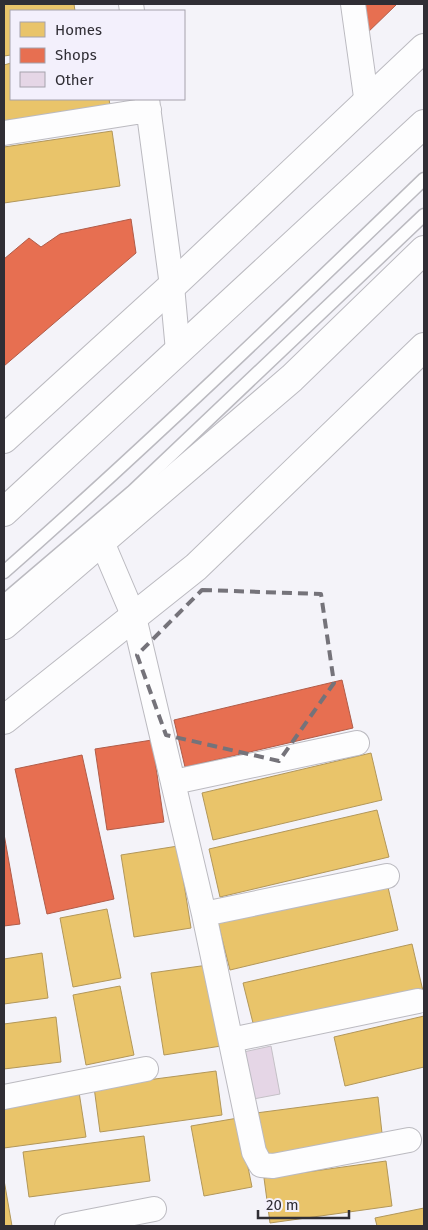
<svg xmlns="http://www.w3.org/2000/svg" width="428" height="1230" viewBox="0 0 428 1230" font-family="'Fira Sans',sans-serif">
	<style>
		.homes { fill: #e9c46a; stroke: #b2975a }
		.shops { fill: #e76f51; stroke: #b05c49 }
		.building { fill: #e5d6e6; stroke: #c4c0c6 }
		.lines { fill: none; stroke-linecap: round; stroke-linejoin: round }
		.lane-casing { stroke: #bbbac0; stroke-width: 15 }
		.street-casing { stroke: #bbbac0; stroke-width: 26 }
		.secondary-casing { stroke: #bbbac0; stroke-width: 30 }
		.primary-casing { stroke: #bbbac0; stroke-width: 30 }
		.lane { stroke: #fdfdfe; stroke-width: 12 }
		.street { stroke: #fdfdfe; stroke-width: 24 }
		.secondary { stroke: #fdfdfe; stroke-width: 28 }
		.primary { stroke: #fdfdfe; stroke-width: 28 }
		.marked { fill: none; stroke: #75737a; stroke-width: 4; stroke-dasharray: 10 6; stroke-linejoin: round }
	</style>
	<rect width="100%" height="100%" fill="#f4f3f9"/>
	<path class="homes" d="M4,4h70l1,7h-64v44l-7,1z
		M11,63v36h98l1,6 -106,16v-56z
		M112,131l8,55 -116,17v-56z
		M371,753l11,47 -169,40 -11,-47z
		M377,810l12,47 -169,40 -11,-48z
		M178,846l13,82 -57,9 -13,-82z
		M387,883l11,47 -168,40 -12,-47z
		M107,909l14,69 -48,9 -13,-69z
		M412,944l11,47 -168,40 -12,-48z
		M42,953l6,45 -44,6v-45z
		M208,965l13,81 -57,9 -13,-82z
		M120,986l14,69 -48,10 -13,-70z
		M424,1016v51l-79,19 -11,-49z
		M56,1017l5,45 -57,7v-45z
		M216,1071l6,44 -122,17 -6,-45z
		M79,1092l7,45 -82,11v-46z
		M378,1097l5,45 -121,16 -6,-45z
		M238,1118l14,69 -48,9 -13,-70z
		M144,1136l6,45 -121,16 -6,-45z
		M386,1161l6,45 -122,17 -6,-45z
		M4,1180l8,46h-8z
		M424,1208v18h-47l-2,-8z"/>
	<path class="shops" d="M360,4h37l-34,33z
		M131,219l5,34 -132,113v-107l25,-21 12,9 19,-13z
		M342,680l11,48 -168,39 -11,-47z
		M152,740l12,82 -57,8 -12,-81z
		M82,755l32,144 -67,15 -32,-145z
		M4,834l16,90 -16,2z"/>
	<path class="building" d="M271,1046l9,48 -32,6 -9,-47z"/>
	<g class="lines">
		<g class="lane-casing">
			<path id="lane" d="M4,572c144,-127 282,-260 420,-393
				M4,601l129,-110 291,-276"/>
		</g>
		<g class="street-casing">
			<path id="street" d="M131,4l1,7
				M353,4l14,100
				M147,99l25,187 6,65
				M4,133l145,-23
				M102,542l32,75 70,297 50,238 7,13 12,1 136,-26
				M174,782l183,-39
				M204,914l183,-38
				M231,1040l187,-39
				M4,1097l142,-28
				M67,1226l87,-17"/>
		</g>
		<g class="secondary-casing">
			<path id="secondary" d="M4,439l168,-153 252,-238
				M4,720l192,-153 228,-220"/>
		</g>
		<g class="primary-casing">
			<path id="primary" d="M4,512l420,-388
				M4,625l288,-247 132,-128"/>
		</g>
		<use href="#lane" class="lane"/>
		<use href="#street" class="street"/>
		<use href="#secondary" class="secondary"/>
		<use href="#primary" class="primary"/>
	</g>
	<path class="marked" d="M202,590l119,4 13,89 -55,78 -113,-26 -29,-80z"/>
	<rect width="428" height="1230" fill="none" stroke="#302e35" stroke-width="10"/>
	<rect x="10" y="10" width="175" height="90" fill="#f3f0fc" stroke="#a5a2ac"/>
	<rect x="20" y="22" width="25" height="15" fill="#e9c46a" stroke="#a5a2ac"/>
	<text x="55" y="35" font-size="15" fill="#302e35">Homes</text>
	<rect x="20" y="48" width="25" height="15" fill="#e76f51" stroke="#a5a2ac"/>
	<text x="55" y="60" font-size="15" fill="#302e35">Shops</text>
	<rect x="20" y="72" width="25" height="15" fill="#e5d6e6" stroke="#a5a2ac"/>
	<text x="55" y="85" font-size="15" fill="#302e35">Other</text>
	<path d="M258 1210v8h91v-8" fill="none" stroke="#302e35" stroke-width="2.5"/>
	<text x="266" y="1210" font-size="15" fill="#302e35" stroke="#f3f0fc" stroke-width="4" paint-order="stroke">20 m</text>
</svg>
